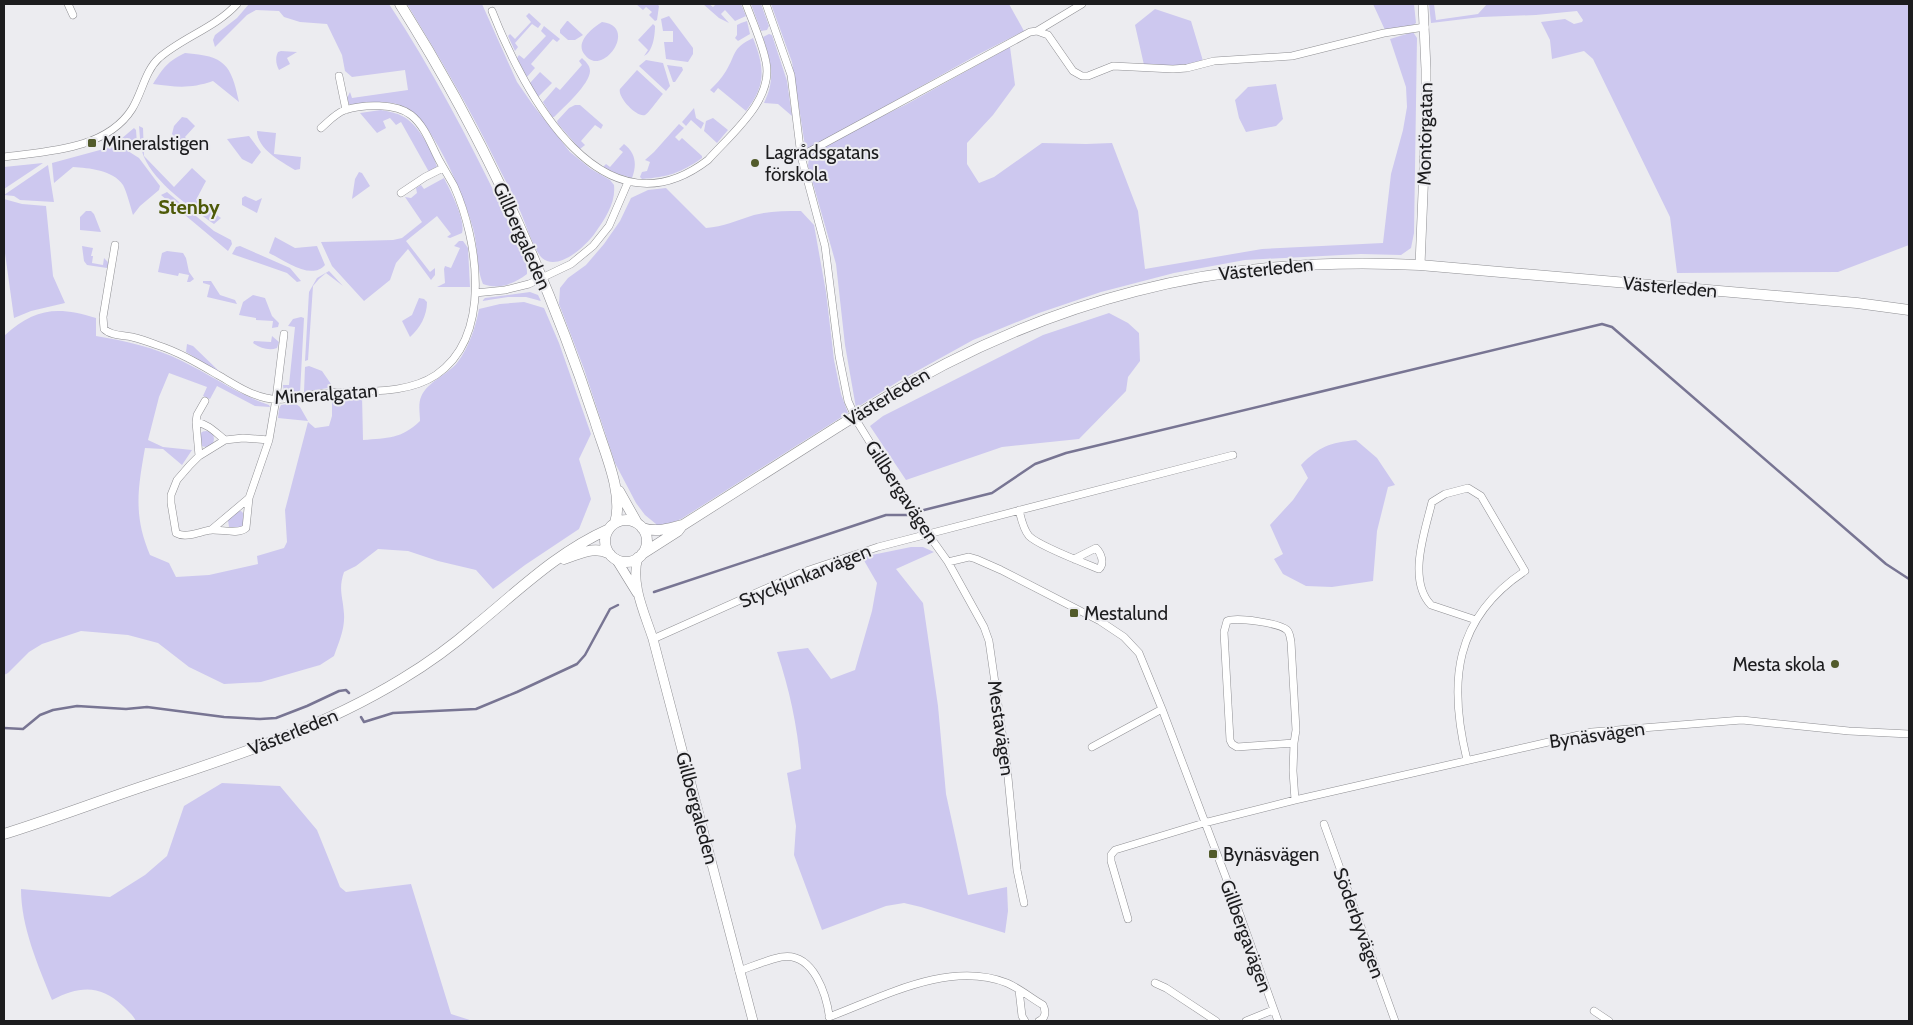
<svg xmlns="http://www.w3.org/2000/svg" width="1913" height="1025" viewBox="0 0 1913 1025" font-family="Cabin,sans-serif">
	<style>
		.green { fill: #cdc8ef }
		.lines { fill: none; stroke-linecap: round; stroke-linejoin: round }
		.stream { stroke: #787593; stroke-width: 2.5 }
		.minor-casing { stroke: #8f8f93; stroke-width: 8 }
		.tertiary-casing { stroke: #8f8f93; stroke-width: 10 }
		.secondary-casing { stroke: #8f8f93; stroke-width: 11 }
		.minor { stroke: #fff; stroke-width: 7 }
		.tertiary { stroke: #fff; stroke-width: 9 }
		.secondary { stroke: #fff; stroke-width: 10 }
		.secondary-bridge-casing { stroke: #8f8f93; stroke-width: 11; stroke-linecap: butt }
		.secondary-bridge { stroke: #fff; stroke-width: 10 }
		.poi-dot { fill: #525b2b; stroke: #ececf0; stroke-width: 2 }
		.labels { text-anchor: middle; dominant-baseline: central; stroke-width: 4; stroke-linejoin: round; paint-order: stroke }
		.street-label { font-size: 19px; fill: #1c1c1e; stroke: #ececf0 }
		.poi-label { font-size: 19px; fill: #1c1c1e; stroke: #ececf0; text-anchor: start }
		.neighbourhood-label { font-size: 20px; font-weight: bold; fill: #4e5a08; stroke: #ececf0 }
	</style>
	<rect width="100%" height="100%" fill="#ececf0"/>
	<path class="green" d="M249,4h140c43,65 79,134 113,204 8,18 26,47 25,66 -13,10 -29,16 -44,10 -7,-17 -5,-38 -10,-56 -7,-28 -41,-109 -68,-121 -17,-8 -34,-4 -52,-1l-4,-2 -2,-6 3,-6 2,6 56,-8 -3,-20 -53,7 -7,-6 -3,-16 -15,-31 -27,-2 -16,-5 -5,-6 -23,-1 -9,5 -32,32 -2,-7 2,-5 22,-17z
		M407,4h75l35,78 16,23 37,47 21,17 19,11 4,5c2,18 -9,34 -19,48 -9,13 -37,39 -53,25 -8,-8 -16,-33 -21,-45 -7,-16 -15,-31 -23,-47 -27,-56 -59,-109 -91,-162z
		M636,4h21l2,2 -2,14 -2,1 -6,-6 3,-3 -6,-5 -3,3z
		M703,4h6l4,3 3,-3h25l5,12 -11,5 -10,-11 -4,4 8,9 -10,-5z
		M751,4h10l8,22 -2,4 -6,1z
		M771,4h238l15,27 -47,24 -168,94 -4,-3 -13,-84z
		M1373,4h41l2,19 -4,3 -27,4z
		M1429,4h5l2,16 42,-6 9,-10h422v241l-71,27 -161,1 -7,-56 -77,-158 -9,-8 -32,8 -2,-19 -9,-18 24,-3 9,5 8,-2 1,-2 -6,-9 -41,4 -55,2 -50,6z
		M1155,9l36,12 12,40c-19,5 -39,7 -59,4l-9,-40z
		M529,13l12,11 -3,4 -6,-4 -17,19 3,4 -3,4 -7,-15 2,-2 5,5 16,-17 -5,-6z
		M669,16l24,32v6l-5,8 -22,-3 -2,-17h9v-11h-10l-2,-12z
		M567,21h1l15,14 -8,5h-7l-8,-7v-3z
		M747,21l3,13 -12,7 -3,-3 2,-3v-10l4,-2z
		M602,22c31,3 11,41 -8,39 -4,-1 -7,-3 -9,-6 -11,-12 7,-27 17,-33z
		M653,24l2,2c0,9 -2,26 -11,30l4,-6 -10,-10z
		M544,26l16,13 -3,3 -4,-3 -22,25 4,4 -8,9 -10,-19 2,-3 5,4 22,-23 -5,-5z
		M1413,32l4,6 -3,195 -3,15 -10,7 -40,-1 -116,6 -71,13 -73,19 -62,21 -66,27 -74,41 -43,27 -11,-63 -9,-81 -28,-98 1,-10 37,-22 61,-30 103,-57 5,38 -22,30 -26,28v21l12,19 15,-6 48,-34 44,1 26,-1 26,68 7,58 117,-20 121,-6 8,-69 12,-44 4,-23 -1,-20 -16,-48z
		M769,34l3,1 15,46 5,35 -14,-12 -14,-1c12,-25 7,-40 -1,-66z
		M753,38c12,30 13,48 -7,73l-28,-23 -4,5 -4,-3c6,-6 12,-12 16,-19 11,-18 5,-22 27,-33z
		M281,51l16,1 -10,6 3,6 -11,6c-3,-5 -4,-12 -1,-18z
		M185,53c40,3 46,11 54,49l-26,-21c-23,8 -37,6 -60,3 10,-16 15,-23 32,-31z
		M582,58c3,3 8,7 8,13 0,13 -27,37 -36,46h-2l-9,-15 13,-15 4,3 22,-25 -3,-4z
		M646,60l17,3 7,23 -4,5 -27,-25z
		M667,65l15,2 1,3 -8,12h-2z
		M637,70l26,24c-4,4 -14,19 -18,21 -8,3 -28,-18 -25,-26z
		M540,72l12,11 -14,14 -8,-14z
		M1276,84l7,35 -7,7 -30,6 -7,-14 -4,-18 13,-13z
		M575,105h5l23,20 -2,4 -6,-4 -14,16 4,4 -5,4 -22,-25 -1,-3 12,-13z
		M694,108l2,10 8,5 -3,6 -10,-9 -5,6 -4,-4z
		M381,110c7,1 16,3 23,7 15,9 29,34 33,50l-8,5 -28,-50 -5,3 -6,-7 -7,3 3,7 -9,5 -17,-20z
		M182,117l5,1 8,8 -10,11 11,13 -8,2 -16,-18 2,-8z
		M713,118l15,12 -11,13 -13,-12 2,-10z
		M679,124l5,4 -9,9 4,4 3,-3 20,18v2c-21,15 -34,19 -60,21l-2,-2 2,-5 5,-1 3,-9 -5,-2 9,-8z
		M139,126l4,2 1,28 30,31 18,-19 14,13 -10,19 25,18 -7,6c-23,-16 -59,-41 -70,-67 -4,-10 -4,-21 -5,-31z
		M134,128l2,2 1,14 -1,4 -15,-7v-2z
		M257,131l19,2 -2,21 27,3 -1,12 -5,1c-13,-8 -38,-21 -38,-39z
		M249,136l12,16 -9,12 -10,-5 -15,-20z
		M624,144c12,9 13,21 8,34l-17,-5 -12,-6 3,-3 4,3 13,-15 -4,-3z
		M120,146l19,12 21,28 -1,4 -19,16 -7,9c-2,-7 -7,-25 -10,-30 -10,-15 -34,-17 -50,-18l-19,16 -2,-20 59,-16z
		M43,163l-39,26v-22z
		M48,165l6,37 -34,-2 -6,-4 -10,-1z
		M359,172l3,1 8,13 -18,13 3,-20z
		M444,178c6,12 22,42 18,55l-12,5 -3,-1 4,-3 -14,-18 -31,25 24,31 5,-4v7l-4,5 -23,-31 -12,14 -6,17 -26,21 -32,-35 -11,-24 72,-2 9,-2 20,-16 -17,-25 6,1 6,-5 -1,-5 5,-3 3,4z
		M666,188l40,40c17,-1 32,-8 48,-13 16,-4 31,-4 47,-4l13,14 12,67 8,68 7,34 7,19 -167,106 -23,9 -2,-4 -11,-9 -9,-12 -21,-40 -31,-94 -25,-65 1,-16 8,-10 18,-13 18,-21 16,-23 11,-23 17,-8z
		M167,192l47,39 17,9 1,4 -4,7 -67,-56z
		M245,196l11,5 6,-3 -5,15 -15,-8v-7z
		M4,199l18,5 24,2 7,70 12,27 -34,8 -17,7 -10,-72z
		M86,211h5l3,3 7,18 -21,-2v-13z
		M275,237l20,11 22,-2 8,19c-14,16 -41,-5 -56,-12z
		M459,241h4l5,7 2,39h-33l8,-4 -1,-14 1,-3 6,2 9,-20 -6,-2z
		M82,246l11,2 -2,8h2l-1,7 11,2 1,-7 5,5 -2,5 -20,-3 -3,-4z
		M240,246l50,22 11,13 -4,1 -10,-9 -55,-19 4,-7z
		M167,251l16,2 3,5 3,14 5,7 -4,3h-3l2,-7 -10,-2 -1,3 -20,-4 4,-19z
		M329,271l14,15 -17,-13 -7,6 -6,7 -5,74 -3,1 4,-69 8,-14z
		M203,281h8l9,14 15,5 2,4 -30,-7 3,-12 -7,-2z
		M530,292l8,3 3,6 -15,-4h-18l-26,4 3,-3z
		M253,295l12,3 7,18 7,7 -1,4 -6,1 1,-7 -17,-1v-2l-17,-3 4,-13z
		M419,298l5,1 3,3c0,14 -7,26 -17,35l-8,-16 10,-6z
		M524,302l20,6 15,35 32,91 -12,25 12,40 -12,30 -54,36 -32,24 -17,-19 -38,-9 -30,-10 -30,-2 -22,17 -12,6c-6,18 -1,24 0,42 1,15 -5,28 -10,42l-14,9 -59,17 -37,2 -35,-17 -31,-24 -30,-8 -47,-4 -39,13 -13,8 -21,21 -4,2v-339c31,-28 53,-30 92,-18v18c30,5 58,11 86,25 29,14 55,33 87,44l1,2 -15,-1 -38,-20 -7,13 -7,-3 4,-9 -38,-14 -10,24 -11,43 15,7 29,3 -10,15 -19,-16 -18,-1c-7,40 -12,67 5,107l19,8 7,14 33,-2 49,-11 -1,-8 27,-8 3,-6 -2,-32 23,-88 7,6 14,-2 3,-10v-19l30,-2 1,45c25,-2 38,-1 57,-19 0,-7 -2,-17 1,-24 6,-15 26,-22 36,-34 12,-16 18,-34 22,-54l21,-5z
		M1109,313l19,10 11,10 1,28 -12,16 -2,14 -47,48 -77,8 -96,33 -36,-54 13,-10 160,-81z
		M301,317l3,1 -4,75 -13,2 -3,-1 -1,-9h6l6,-58 -7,-1 5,-7z
		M272,336l7,6 -2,6c-8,3 -17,0 -24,-5l1,-2 17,1z
		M187,344l6,2 29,28 -36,-22z
		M309,366l13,5 9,13 -3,4 -24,4 1,-25z
		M295,403l5,4 8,14 -30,-3 1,-9 2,-4z
		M198 439a8 8 0 1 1 16 0a8 8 0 1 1-16 0Z
		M1356,440l21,18 18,27 -7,2 -11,44 -4,50 -41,6 -26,-1 -23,-12 -9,-15 9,-5 -13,-29 23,-25 15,-22 -7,-13c19,-19 28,-22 55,-25z
		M238,511h3l2,2v14h-14l-1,-7z
		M911,547h12l11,5 -38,17 27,34 15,103 8,88 22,101 39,-8 1,24 -3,22 -84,-26 -17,-4 -18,3 -64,24 -28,-75 2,-29 -9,-53 14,-4c-3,-40 -11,-78 -24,-117l31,-4 23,31 24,-9 17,-59 5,-28 -15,-26z
		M222,783l58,3 37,44 23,57 6,5 65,-8 40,130 22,7h-337c-3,-6 -8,-10 -13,-15 -23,-22 -44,-20 -71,-6 -14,-35 -31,-73 -31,-111l89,8 35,-22 22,-19 17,-50z"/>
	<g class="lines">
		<path class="stream" d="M920,511l72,-18 43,-29 31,-11 536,-129 10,3 274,237 23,15
			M654,592l232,-77h22
			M361,717l3,5 29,-9 83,-4 41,-17 60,-28 8,-9 25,-46 8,-4
			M4,728l19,1 17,-14 13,-5 24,-4 49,3 21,-2 77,10 36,2 16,-1 31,-12 32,-15 7,-1 3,3"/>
		<g class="minor-casing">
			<path id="minor" d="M68,4l5,11
				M766,4l25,71 10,81 24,90 14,110 9,45 10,22 27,44 43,67 20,28 36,65 5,14 18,126 10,103 7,33
				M492,11c32,82 110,230 216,149 23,-26 66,-60 58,-98 -4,-20 -13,-39 -20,-58
				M1037,31l11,4 25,36 9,5h6l25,-10 60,3 14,-1 27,-7 78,-5 92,-23 41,-6
				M339,76l7,34
				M801,156l229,-124 7,-1 45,-27
				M4,157c43,-6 102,-7 128,-48 10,-16 13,-38 27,-51 24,-21 56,-30 78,-54
				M401,193l24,-16 18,-9
				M115,245l-12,72 1,12c7,7 19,6 28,8 9,2 17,5 25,8 22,7 42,19 61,30 16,9 30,19 48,23 16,4 35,-2 52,-4 38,-5 85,3 118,-19 57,-39 42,-135 18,-189 -5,-9 -10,-17 -15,-26 -8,-15 -14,-34 -28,-45 -15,-12 -48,-11 -66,-5 -9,3 -16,11 -24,18
				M475,293l30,-3 24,-6 42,-20 22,-18 16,-20 19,-44
				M196,422c12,2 19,10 29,18
				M269,440l-26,-2 -18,2 -26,16 -9,9 -13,15 -6,15v8l5,30c10,6 25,-2 35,-3 10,-1 27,5 35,-2l3,-30 20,-58 7,-41 8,-65
				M199,456l-3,-34 1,-7 8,-14
				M1019,510c2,8 4,19 10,26 10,10 55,27 70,33 6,-6 2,-16 -3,-21l-22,11
				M211,530l38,-32
				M948,562l21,-5 7,2 25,11 99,51 24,16 15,16 23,56 77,203 39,109
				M653,639l150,-67 75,-25 355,-92
				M1294,743l2,-13 -5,-88c-1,-5 -1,-9 -4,-12 -8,-7 -50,-13 -60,-9l-3,11 6,108 2,4 5,3 57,-4 -1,28 2,29
				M1092,747l70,-38
				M1467,760c-19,-78 -13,-142 58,-189l-44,-75 -13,-8 -23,6 -13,8c-7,29 -25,78 -1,103l45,15
				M1324,824l71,197
				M1128,919l-17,-58v-6l4,-5 89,-27 91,-23 297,-68 150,-12 107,11 60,3
				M739,971c14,-5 28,-11 42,-14 33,-6 46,39 49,64
				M1155,983l11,5 50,33
				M1019,990l3,26 3,5
				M1594,1011l15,10
				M829,1017c54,-20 120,-57 178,-34 12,5 24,15 36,22 3,6 3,13 -4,16
				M1246,1021l27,-11"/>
		</g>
		<g class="tertiary-casing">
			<path id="tertiary" d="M1420,265l6,-144v-52l-3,-65
				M638,557c-8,27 7,57 15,82l100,382
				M616,559l21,34"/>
		</g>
		<g class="secondary-casing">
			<path id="secondary" d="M400,4c82,130 147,271 195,417 9,30 29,72 20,102
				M873,405c171,-106 347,-151 547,-140l437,38 52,7
				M619,491l18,32
				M605 541a21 21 0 1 1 42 0a21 21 0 1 1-42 0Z
				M642,528c15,5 27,0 41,-3l156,-99
				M642,554l36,-23 3,-4
				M564,559c16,-5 30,-14 46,-5
				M4,834c48,-15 95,-33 143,-49 88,-29 175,-57 255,-106 25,-15 50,-33 73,-53 43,-35 82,-74 134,-97"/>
		</g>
		<use href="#minor" class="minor"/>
		<use href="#tertiary" class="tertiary"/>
		<use href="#secondary" class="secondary"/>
		<g class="secondary-bridge-casing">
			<path id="secondary-bridge" d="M839,426l34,-21"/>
		</g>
		<use href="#secondary-bridge" class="secondary-bridge"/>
	</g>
	<g class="poi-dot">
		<rect x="87" y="138" width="10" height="10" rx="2.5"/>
		<circle cx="755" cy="163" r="5"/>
		<rect x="1069" y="608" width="10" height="10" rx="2.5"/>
		<circle cx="1835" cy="664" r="5"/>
		<rect x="1208" y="849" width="10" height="10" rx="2.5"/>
	</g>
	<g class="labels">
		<g class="street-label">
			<text transform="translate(1425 134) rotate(-89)">Montörgatan</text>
			<text transform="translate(522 236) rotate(66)">Gillbergaleden</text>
			<text transform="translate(1266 269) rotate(-6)">Västerleden</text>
			<text transform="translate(1670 287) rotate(5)">Västerleden</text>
			<text transform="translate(326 394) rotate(-4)">Mineralgatan</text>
			<text transform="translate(887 397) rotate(-31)">Västerleden</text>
			<text transform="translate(902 492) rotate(57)">Gillbergavägen</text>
			<text transform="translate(805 576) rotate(-22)">Styckjunkarvägen</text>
			<text transform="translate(1001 728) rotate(82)">Mestavägen</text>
			<text transform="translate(293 732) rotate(-22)">Västerleden</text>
			<text transform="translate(1597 735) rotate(-8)">Bynäsvägen</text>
			<text transform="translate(697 808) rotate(75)">Gillbergaleden</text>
			<text transform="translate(1359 923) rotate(70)">Söderbyvägen</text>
			<text transform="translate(1246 936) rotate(70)">Gillbergavägen</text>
		</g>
		<g class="poi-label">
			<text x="102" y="143">Mineralstigen</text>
			<text x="765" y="152">Lagrådsgatans<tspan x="765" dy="22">förskola</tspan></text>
			<text x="1084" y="613">Mestalund</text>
			<text x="1825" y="664" text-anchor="end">Mesta skola</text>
			<text x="1223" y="854">Bynäsvägen</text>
		</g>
		<g class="neighbourhood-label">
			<text x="189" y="207">Stenby</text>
		</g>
	</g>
	<rect width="1913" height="1025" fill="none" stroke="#1c1c1e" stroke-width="10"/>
</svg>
